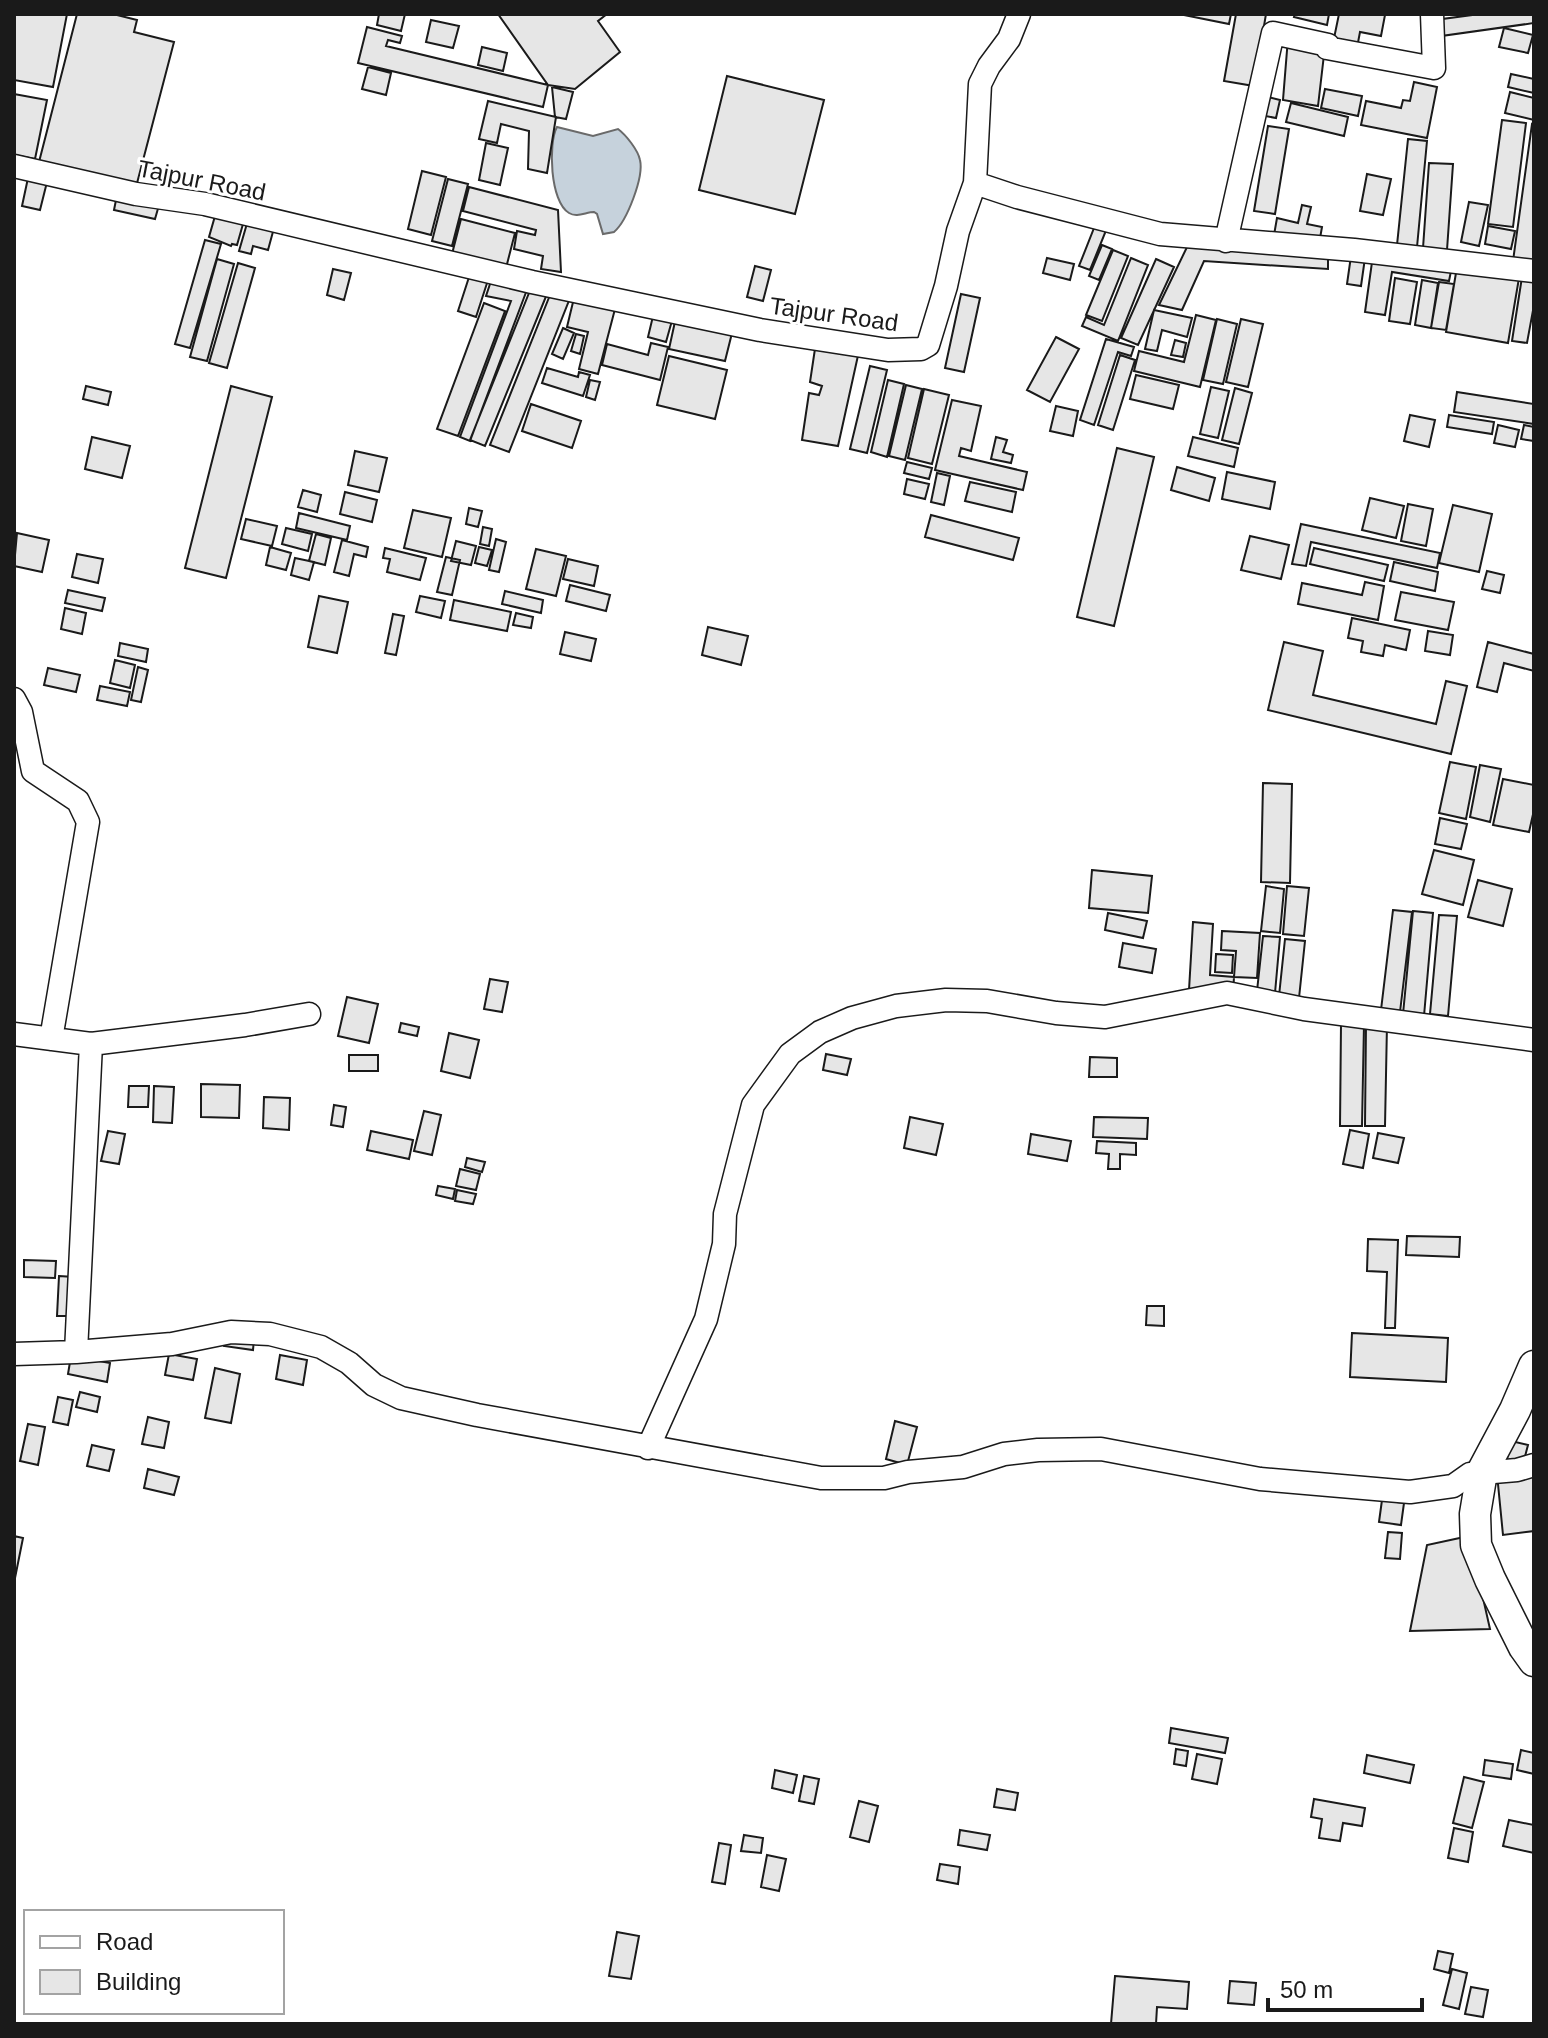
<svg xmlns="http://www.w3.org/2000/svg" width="1548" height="2038" viewBox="0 0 1548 2038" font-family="Helvetica,sans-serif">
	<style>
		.water { fill: #c6d2dc; stroke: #6a6a6a; stroke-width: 2 }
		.building { fill: #e6e6e6; stroke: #1a1a1a; stroke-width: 2 }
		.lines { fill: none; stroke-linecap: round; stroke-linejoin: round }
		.minor-casing { stroke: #1a1a1a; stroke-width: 25 }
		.major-casing { stroke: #1a1a1a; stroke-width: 33 }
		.minor { stroke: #fff; stroke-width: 22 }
		.major { stroke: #fff; stroke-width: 30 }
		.labels { text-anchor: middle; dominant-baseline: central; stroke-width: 6; stroke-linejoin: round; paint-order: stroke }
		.street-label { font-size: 24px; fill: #1a1a1a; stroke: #fff }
	</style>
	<rect width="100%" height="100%" fill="#fff"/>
	<path class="water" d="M557,127l36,9 25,-7c8,6 20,21 22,31 4,17 -13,61 -26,72l-11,2 -6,-20 -3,-2c-8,0 -17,6 -25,1 -19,-11 -21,-70 -12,-86z"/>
	<path class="building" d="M14,14h53l-14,73 -39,-7z
		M77,14h36l24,6 -3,12 40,10 -38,145 -97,-25z
		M379,14h26l-4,17 -24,-6z
		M498,14h109l-9,7 22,31 -45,37 -27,-4z
		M1179,14h52l-2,10z
		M1236,14h30l-12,72 -30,-5z
		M1295,14h34l-2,11 -33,-8z
		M1339,14l46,1 -4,21 -21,-4 -4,21 -24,-5z
		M1480,14h54v9l-100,14 1,-17z
		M431,20l28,6 -6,22 -27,-6z
		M367,27l35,9 -2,7 -12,-3 -2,6 162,39 -5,22 -185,-44z
		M1504,28l29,7 -5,18 -29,-6z
		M1288,38l37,8 -7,60 -35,-6z
		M482,47l25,6 -4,18 -25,-6z
		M368,67l23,6 -5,22 -24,-6z
		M1511,74l23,5v14l-26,-6z
		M727,76l97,24 -29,114 -96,-24z
		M1414,82l23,5 -10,51 -66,-13 5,-24 35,7 2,-8 7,1z
		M552,87l21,5 -7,27 -11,-2z
		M1325,89l37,7 -4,20 -37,-8z
		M1510,92l24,6v22l-29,-7z
		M14,94l33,6 -12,59 -21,-4z
		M1264,96l16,4 -4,18 -16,-3z
		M488,101l68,16 -9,56 -19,-4 1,-38 -28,-7 -4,19 -18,-4z
		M1291,103l57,14 -4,19 -58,-14z
		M1502,120l24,3 -13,104 -25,-3z
		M1532,124l2,1v139l-21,-3z
		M1268,126l21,3 -14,85 -21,-3z
		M1408,139l19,2 -10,106 -20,-2z
		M486,143l22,5 -8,37 -21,-5z
		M1429,163l24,1 -6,86 -24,-2z
		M422,171l24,6 -15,58 -23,-6z
		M1367,174l24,5 -8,36 -23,-4z
		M28,178l19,4 -7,28 -18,-4z
		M448,179l20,5 -16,62 -20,-5z
		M469,187l89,23 3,62 -20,-3 2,-13 -29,-7 3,-18 18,4 1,-5 -73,-19z
		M117,195l42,10 -4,14 -41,-9z
		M1469,202l19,3 -9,41 -18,-4z
		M1302,205l9,2 -4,17 15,3 -3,17 -45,-9 3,-17 21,5z
		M217,209l28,8 -8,28 -5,-1 -1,2 -22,-9z
		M461,219l54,14 -9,35 -54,-14z
		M248,220l26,8 -6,22 -15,-4 -2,8 -12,-3z
		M1096,223l11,5 -17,42 -11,-4z
		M1488,226l27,5 -4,18 -26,-5z
		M205,240l16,4 -31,104 -15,-4z
		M1102,245l10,4 -13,31 -10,-4z
		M1188,245l140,7v17l-124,-8 -22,49 -23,-5z
		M1113,250l15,6 -26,65 -16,-6z
		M1373,255l79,11 -3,15 -57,-9 -7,43 -20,-3z
		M1351,256l14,2 -4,28 -14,-2z
		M1047,258l27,6 -4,16 -27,-7z
		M1131,258l17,7 -30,76 -36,-15 4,-9 18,8z
		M217,259l17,5 -27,97 -17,-4z
		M1156,259l18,8 -36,78 -17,-7z
		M238,263l17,5 -28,100 -18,-5z
		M755,266l16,4 -8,31 -16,-4z
		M1457,267l62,11 -11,65 -62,-11z
		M333,269l18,4 -7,27 -17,-5z
		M471,271l18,6 -13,40 -18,-6z
		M1522,277l12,2v26l-7,38 -15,-2z
		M492,278l36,9 -58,154 -10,-4 51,-136 -25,-5z
		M1395,278l22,4 -7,42 -21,-3z
		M1422,280l16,3 -7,45 -16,-3z
		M1439,282l15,2 -8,46 -15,-2z
		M531,288l16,6 -62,152 -15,-6z
		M552,290l18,8 -61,154 -19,-7z
		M961,294l19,4 -16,74 -19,-4z
		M574,298l41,11 -17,65 -19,-5 9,-37 -21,-5z
		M484,303l21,8 -47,125 -21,-7z
		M1154,310l38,8 -5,19 -25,-7 -5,21 -12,-2z
		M654,312l19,5 -7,25 -18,-5z
		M1196,315l20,5 -16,67 -66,-16 5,-20 45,11z
		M676,317l57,12 -8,32 -56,-12z
		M1217,319l20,5 -14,60 -20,-4z
		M1241,319l22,5 -15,63 -22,-5z
		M563,328l11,5 -11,26 -11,-5z
		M576,334l8,2 -4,18 -9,-3z
		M1056,337l23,12 -29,53 -23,-12z
		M1106,339l28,8 -3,9 -13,-4 -24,73 -14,-5z
		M1175,340l11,3 -3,14 -12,-2z
		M816,342l43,9 -21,95 -36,-6 7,-47 10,2 3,-9 -12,-4z
		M651,343l17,4 -8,33 -58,-15 5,-21 41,11z
		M1120,355l15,5 -22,70 -15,-5z
		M669,356l58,14 -12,49 -58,-14z
		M870,366l17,4 -20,83 -17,-4z
		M547,368l31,9 1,-5 11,3 -7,21 -41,-13z
		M1136,375l43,10 -6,24 -43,-10z
		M590,380l10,2 -5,18 -9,-3z
		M888,380l16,4 -17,73 -16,-5z
		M906,385l16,4 -17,71 -16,-4z
		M86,386l25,6 -3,13 -25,-6z
		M231,386l41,11 -46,181 -41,-10z
		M1211,387l18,4 -11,47 -18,-4z
		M1235,388l17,5 -13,51 -17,-4z
		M924,389l25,6 -17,69 -24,-6z
		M1457,392l77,12v20l-80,-12z
		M952,400l29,6 -10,45 -10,-3 -2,8 68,16 -4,18 -88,-20z
		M531,404l50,17 -9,27 -50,-17z
		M1056,406l22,5 -5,25 -23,-5z
		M1410,415l25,5 -6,27 -25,-6z
		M1449,415l45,7 -2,12 -45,-7z
		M1498,425l21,5 -4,17 -21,-4z
		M1524,425l10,2v14l-13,-2z
		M92,437l38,9 -8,32 -37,-9z
		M996,437l11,3 -4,12 10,3 -2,8 -20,-4z
		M1193,437l45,11 -4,19 -46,-11z
		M1117,448l37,9 -40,169 -37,-9z
		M355,451l32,7 -8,34 -31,-7z
		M907,462l25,6 -3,11 -25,-6z
		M1177,467l38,11 -6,23 -38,-11z
		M1227,472l48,10 -5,27 -48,-10z
		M937,473l13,3 -6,29 -13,-3z
		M907,479l22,5 -4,15 -21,-5z
		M970,482l46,10 -4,20 -47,-11z
		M303,490l18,5 -4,17 -19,-5z
		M345,492l32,8 -5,22 -32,-8z
		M1370,498l34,8 -8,32 -34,-8z
		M1408,504l25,5 -7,37 -25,-5z
		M1453,505l39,9 -13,58 -40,-9z
		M469,508l13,3 -4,16 -12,-3z
		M413,510l38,8 -9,39 -38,-9z
		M299,513l51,13 -3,14 -51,-12z
		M931,515l88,23 -6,22 -88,-23z
		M246,519l31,7 -5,20 -31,-7z
		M1301,524l139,29 -3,15 -126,-26 -5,24 -14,-2z
		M483,527l9,2 -3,17 -9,-2z
		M286,528l26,6 -4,17 -26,-7z
		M17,533l32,7 -7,32 -28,-6z
		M316,534l15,4 -6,27 -16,-4z
		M1250,536l39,9 -8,34 -40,-9z
		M496,539l10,3 -7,30 -10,-2z
		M342,540l26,7 -2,10 -12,-3 -5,22 -15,-4z
		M456,541l20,5 -5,19 -20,-4z
		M270,547l21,6 -5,17 -20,-5z
		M479,547l13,3 -5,16 -12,-3z
		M385,548l41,10 -6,22 -33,-8 3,-13 -7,-1z
		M1314,548l74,17 -4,16 -74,-17z
		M536,549l30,7 -10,40 -30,-7z
		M77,554l26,5 -5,24 -26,-6z
		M446,557l14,3 -8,35 -15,-3z
		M295,558l19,4 -5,18 -18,-5z
		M568,559l30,7 -4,20 -31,-7z
		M1394,562l44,10 -3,19 -45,-10z
		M1487,571l17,4 -4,18 -18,-4z
		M1365,582l19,4 -6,34 -80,-16 4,-21 60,12z
		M570,585l40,10 -4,16 -40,-10z
		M68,590l37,8 -3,13 -37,-8z
		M505,591l38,9 -2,13 -39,-9z
		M1401,592l53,10 -6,28 -53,-10z
		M319,596l29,6 -11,51 -29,-6z
		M420,596l25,5 -4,17 -25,-6z
		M454,600l57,12 -4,19 -57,-11z
		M65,608l21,5 -4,21 -21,-5z
		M516,613l17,4 -2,11 -18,-3z
		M393,614l11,2 -8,39 -11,-2z
		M1352,618l58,12 -4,20 -21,-5 -2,11 -22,-4 2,-11 -15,-3z
		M708,627l40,9 -7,29 -39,-10z
		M1428,631l25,4 -3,20 -25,-4z
		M565,632l31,7 -5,22 -31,-7z
		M1284,642l39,9 -10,44 123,29 10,-43 21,5 -16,68 -183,-44z
		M1488,642l46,12v17l-30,-8 -7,29 -20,-5z
		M120,643l28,6 -2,13 -28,-6z
		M115,660l20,5 -5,23 -20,-5z
		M138,667l10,3 -7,32 -10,-2z
		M48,668l32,7 -4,17 -32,-7z
		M100,686l30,6 -3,14 -30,-6z
		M1450,762l26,5 -10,52 -27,-6z
		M1480,765l21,4 -11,53 -20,-5z
		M1503,779l31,6v25l-5,22 -36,-7z
		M1263,783l29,1 -2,99 -29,-1z
		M1440,818l27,6 -6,25 -26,-5z
		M1434,850l40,10 -11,45 -41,-11z
		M1092,870l60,6 -4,37 -59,-5z
		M1478,880l34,9 -9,37 -35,-9z
		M1266,886l18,3 -4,44 -19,-2z
		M1287,886l22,2 -5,48 -21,-2z
		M1393,910l19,2 -12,100 -19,-2z
		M1413,911l20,2 -9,103 -21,-2z
		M1108,913l39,8 -4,17 -38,-8z
		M1439,915l18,1 -9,100 -18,-2z
		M1193,922l20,2 -3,51 24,2 -1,16 -44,-3z
		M1222,931l38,2 -3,45 -23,-1 2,-26 -15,-1z
		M1263,936l17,1 -5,56 -18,-2z
		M1285,939l20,2 -6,57 -20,-2z
		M1123,943l33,6 -4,24 -33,-6z
		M1216,954l17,1 -1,18 -17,-1z
		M490,979l18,3 -6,30 -18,-3z
		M347,997l31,7 -9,39 -31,-7z
		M401,1023l18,4 -2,9 -18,-4z
		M1341,1024h23l-2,102h-22z
		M1366,1024h21l-2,102h-20z
		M449,1033l30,7 -9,38 -29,-7z
		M826,1054l25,5 -4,16 -24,-5z
		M349,1055h29v16h-29z
		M1090,1057l27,1v19h-28z
		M201,1084l39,1 -1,33 -38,-1z
		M129,1086h20l-1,21h-20z
		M154,1086l20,1 -2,36 -19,-1z
		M264,1097l26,1 -1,32 -26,-2z
		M334,1105l12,2 -3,20 -12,-2z
		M424,1111l17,4 -9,40 -18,-4z
		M910,1117l33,7 -7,31 -32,-7z
		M1094,1117l54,1 -1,21 -54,-2z
		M1350,1130l19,4 -6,34 -20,-4z
		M108,1131l17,3 -6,30 -18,-3z
		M371,1131l42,9 -4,19 -42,-9z
		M1378,1133l26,5 -6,25 -25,-5z
		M1031,1134l40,7 -4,20 -39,-7z
		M1097,1141l39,2v12l-16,-1v15h-12l1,-15 -13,-1z
		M467,1158l18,4 -3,10 -17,-5z
		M460,1169l20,5 -4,16 -20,-4z
		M438,1186l17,3 -2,10 -17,-4z
		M457,1190l19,4 -3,10 -18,-3z
		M1407,1236l53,1 -1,20 -53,-2z
		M1368,1239l30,1 -3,88h-10l2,-56 -20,-1z
		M24,1260l32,1 -1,17 -31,-1z
		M59,1276l15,1 -1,39h-16z
		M1147,1306h17v20l-18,-1z
		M1352,1333l96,5 -2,44 -96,-5z
		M226,1335l28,4 -1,11 -29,-4z
		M169,1354l28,5 -4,21 -28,-5z
		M280,1355l27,5 -4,25 -27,-6z
		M71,1356l39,7 -3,19 -39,-8z
		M215,1368l25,6 -9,49 -26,-5z
		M80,1392l20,5 -3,15 -21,-5z
		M58,1397l15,3 -5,25 -15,-3z
		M148,1417l21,5 -5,26 -22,-4z
		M895,1421l22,6 -10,38 -21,-6z
		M28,1424l17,3 -7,38 -18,-4z
		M1511,1441l17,4 -6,23 -16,-5z
		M92,1445l22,5 -5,21 -22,-5z
		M148,1469l31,8 -5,18 -30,-7z
		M1534,1470v61l-31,4 -6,-61z
		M1382,1500l22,3 -3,22 -22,-3z
		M1388,1532l14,1 -2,26 -15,-1z
		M14,1536l9,2 -9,45z
		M1469,1536l21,93 -80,2 17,-86z
		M1171,1728l57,10 -3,15 -56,-10z
		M1176,1749l12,2 -2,15 -12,-2z
		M1521,1750l13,3v21l-17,-4z
		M1197,1754l25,5 -5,25 -25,-5z
		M1367,1755l47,10 -4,18 -46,-10z
		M1485,1760l28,4 -2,15 -28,-4z
		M775,1770l22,5 -4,18 -21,-5z
		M804,1776l15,3 -5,25 -15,-3z
		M1464,1777l20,5 -12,46 -19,-5z
		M997,1789l21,4 -3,17 -21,-3z
		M1314,1799l51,9 -3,18 -19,-3 -3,18 -21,-3 3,-19 -11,-2z
		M859,1801l19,5 -9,36 -19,-5z
		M1509,1820l25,5v28l-31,-7z
		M1454,1828l19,4 -5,30 -20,-4z
		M960,1830l30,5 -3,15 -29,-5z
		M744,1835l19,3 -2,15 -20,-2z
		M719,1843l12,2 -6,39 -13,-2z
		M767,1855l19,4 -7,32 -18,-4z
		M940,1864l20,3 -2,17 -21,-4z
		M617,1932l22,4 -8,43 -22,-3z
		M1438,1951l15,3 -4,19 -15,-4z
		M1452,1969l15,4 -8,36 -16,-4z
		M1115,1976l74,6 -2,27 -30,-2 -1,17h-45z
		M1230,1981l26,2 -2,22 -26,-2z
		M1471,1987l17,3 -5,27 -18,-3z"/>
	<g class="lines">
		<g class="minor-casing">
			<path id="minor" d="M14,166l122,28 69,10 327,78 228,48 128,20 33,-1 7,-4 18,-59 12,-55 17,-48 42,14 143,37 194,16 180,21
				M975,183l5,-99 9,-18 20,-27 10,-25
				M1226,241l47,-208 55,12 -1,3 107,20 -2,-54
				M14,699l7,13 12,59 45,30 10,21 -37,217
				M14,1034l77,10 154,-19 64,-11
				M76,1352l15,-308
				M14,1354l62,-2 96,-8 59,-12 39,2 51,13 28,16 25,22 27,13 76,17 344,63h63l24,-6 55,-5 41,-13 34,-4 63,-1 159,30 150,13 43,-6 17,-12 47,-4 17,-5
				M648,1448l58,-129 18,-75 1,-30 28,-109 37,-51 30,-22 32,-14 44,-12 50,-6 41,1 69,12 49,4 122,-24 77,16 230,31"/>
		</g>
		<g class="major-casing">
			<path id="major" d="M1534,1366l-19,44 -33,62 -7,42 1,31 14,34 34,68 10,14"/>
		</g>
		<use href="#minor" class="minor"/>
		<use href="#major" class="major"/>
	</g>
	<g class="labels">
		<g class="street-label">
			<text transform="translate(202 180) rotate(11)">Tajpur Road</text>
			<text transform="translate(834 314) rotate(8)">Tajpur Road</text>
		</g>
	</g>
	<rect width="1548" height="2038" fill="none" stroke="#1a1a1a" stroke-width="32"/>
	<rect x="24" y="1910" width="260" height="104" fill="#ffffff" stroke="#a3a3a3" stroke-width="2"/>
	<rect x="40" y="1936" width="40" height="12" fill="#ffffff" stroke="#a3a3a3" stroke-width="2"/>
	<text x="96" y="1950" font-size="24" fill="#1a1a1a">Road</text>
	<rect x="40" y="1970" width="40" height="24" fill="#e6e6e6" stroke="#a3a3a3" stroke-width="2"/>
	<text x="96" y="1990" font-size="24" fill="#1a1a1a">Building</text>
	<path d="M1268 1998v12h154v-12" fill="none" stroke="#1a1a1a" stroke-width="4"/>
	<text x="1280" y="1998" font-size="24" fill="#1a1a1a" stroke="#ffffff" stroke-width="6" paint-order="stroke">50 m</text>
</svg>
